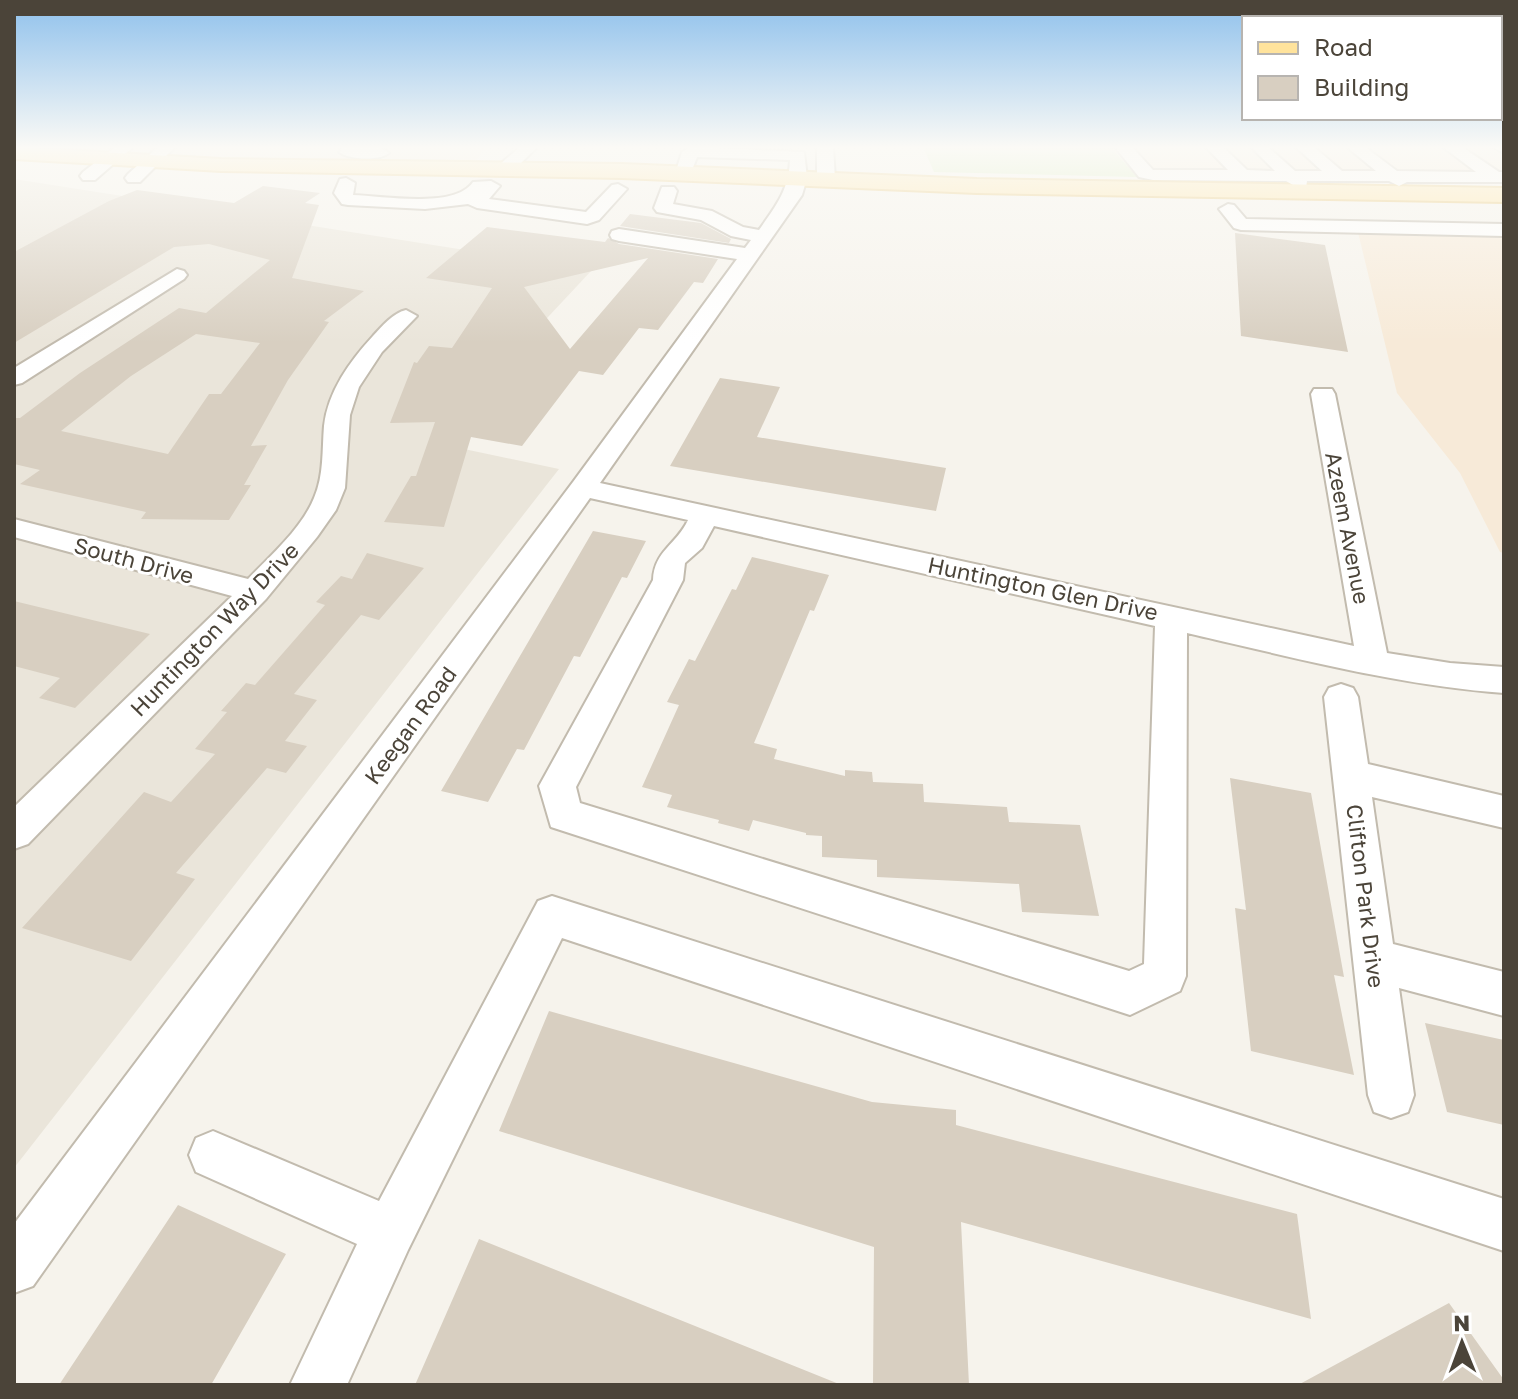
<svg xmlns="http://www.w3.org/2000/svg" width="1518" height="1399" viewBox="0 0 1518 1399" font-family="'Golos Text',sans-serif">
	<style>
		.residential { fill: #eae5da }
		.commercial { fill: #f7ead8 }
		.green { fill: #d2eab5 }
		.building { fill: #d8cfc1; fill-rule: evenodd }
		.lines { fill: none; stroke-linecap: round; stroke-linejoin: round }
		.minor-casing { stroke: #c2bbae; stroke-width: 4 }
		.major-casing { stroke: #e6c16a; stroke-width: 4 }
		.minor { fill: #fff; fill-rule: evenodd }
		.major { fill: #ffe39c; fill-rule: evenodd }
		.labels { text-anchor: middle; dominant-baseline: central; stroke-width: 6; stroke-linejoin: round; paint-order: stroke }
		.street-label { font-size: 22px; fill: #4b4439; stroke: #fff }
	</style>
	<rect width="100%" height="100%" fill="#f6f3ec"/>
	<path class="residential" d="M14,179l578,91 -161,172 128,27 -545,699z"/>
	<path class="commercial" d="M30,147h456l-12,16 -290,-7z
		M1119,147h385v36l-357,-4z
		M1355,220l149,3v330l-4,-1 -40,-79 -63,-80z"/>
	<path class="green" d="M923,147h188l26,30 -203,-5z"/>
	<path class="building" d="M263,186l57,7 -15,10 14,2 -27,73 72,13 -40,30 5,1 -41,58 -37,66 16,-1 -23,40h7l-22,35 -88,-1 5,-7 -126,-28 20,-14 -26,-6v-46h6l60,-45 99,-65 27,5 64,-53 -61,-16 -35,3 -160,96v-91l95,-51 28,-11 97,13zM196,334l64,9 -39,51h-12l-41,60 -107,-23 70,-55z
		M630,214l71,9 30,16 -2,4 -109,-17z
		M487,227l118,15 3,-4 11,6 99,15 -15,24 -9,-1 -36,48 -19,-2 -36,47 -24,-4 -57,75 -51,-9 -27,90 -60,-5 27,-46h5l19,-54 -45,1 24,-61 3,1 12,-17 23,2 40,-60 -66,-10zM648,258l-78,91 -46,-62z
		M1235,233l90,12 23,107 -107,-16z
		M720,378l60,9 -23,50 189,31 -10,43 -266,-45z
		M593,531l53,10 -19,37 -5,-1 -42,80 -6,-1 -50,94 -7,-1 -29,53 -47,-11z
		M367,553l57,15 -45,52 -18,-5 -67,79 23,6 -32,41 22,5 -21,27 -19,-5 -91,105 19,6 -64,82 -109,-33 122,-136 27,10 44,-48 -20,-5 32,-37 -6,-1 25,-28 9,2 70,-80 -9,-3 25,-26 11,3z
		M752,557l77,18 -15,36 -4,-1 -56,133 23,6 -3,10 71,17v-6l27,2 1,10 50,2 1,18 83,5 2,15 71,3 19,91 -77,-4 -3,-28 -142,-7v-17l-55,-3v-21l-16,-1v-2l-53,-13 -4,11 -31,-8 1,-3 -52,-13 5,-12 -30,-8 37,-82 -12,-3 22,-43 6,2 37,-72 4,1z
		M14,601l136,33 -75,74 -36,-10 21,-20 -46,-12z
		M1230,778l81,15 33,184 -10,-2 20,100 -103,-24 -16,-143 11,2z
		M549,1011l323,91 84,8v15l341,89 14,105 -350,-97 8,163h-96l1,-138 -375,-116z
		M1425,1023l79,17v85l-57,-13z
		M178,1205l108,49 -75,131h-152z
		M479,1239l360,145 -1,1h-423z
		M1449,1303l55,77v5h-206z"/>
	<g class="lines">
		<g class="minor-casing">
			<path id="minor" d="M115,147h18l-38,33h-12l-3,-4 3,-4z
				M158,147h17l-35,35h-12l-3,-4 3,-4z
				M343,147l38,1 8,5c-10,8 -40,7 -50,-1z
				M520,147h17l-26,26h-12l-2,-4 2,-4z
				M690,147l114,5 3,26 -5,17 -202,288 754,163 -43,-252 3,-5h18l3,5 52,259 63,10 54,4v26c-108,-8 -212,-36 -317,-60l-1,343 -6,15 -50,24 -579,-188 -12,-41 114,-206c1,-29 24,-36 35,-60l-98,-22 -557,788 -19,7v-69l559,-742 164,-223 -118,-18 -7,-2 -2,-4 2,-4 7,-2 126,19 6,-8 -20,-4 -30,-16 -44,-8 -3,-4 8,-21h12l3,4 -4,13 39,7 31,16 16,3c17,-24 30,-40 31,-70l-93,-3 -8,21h-12l-2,-4 7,-22zM714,526l441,100 -11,338 -15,7 -549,-168 -4,-16 107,-207 2,-17 17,-15z
				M817,147h16l2,32 -3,4 -6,1 -9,-5z
				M1115,147h17l21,23h75l-22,-23h17l24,23 28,1 -24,-24h17l27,24h27l-26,-24h18l28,24h34l-29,-24h18l32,24 79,1 -33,-25h19l37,25h5v10h-97l-8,4 -10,-5h-82l-1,7 -6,1 -14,-8 -133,-1 -14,-3z
				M1493,147h11v6z
				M346,178l9,5 -2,12c30,1 102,14 120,-13l18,-1 9,5 -11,13 97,13 26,-27 6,-1 9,5 -28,31 -12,4 -110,-16 -9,-4 -43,5 -77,-4 -6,-1 -8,-11 6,-14z
				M1228,204l6,1 12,14 258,5v12l-263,-6 -7,-2 -15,-19z
				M177,269l7,2 3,4 -3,4 -162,104 -8,2v-17z
				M406,310l11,6 -35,36 -23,35 -9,28 -5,73 -9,22 -19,27 -51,62 -238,245 -14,5v-42l218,-211 -218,-59v-18l234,60c23,-24 54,-51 66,-81 10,-23 8,-48 10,-72 4,-35 26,-65 49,-90 9,-10 20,-23 33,-26z
				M1341,684l12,4 5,9 10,67 136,32v32l-132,-31 21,147 111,28v44l-105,-28 15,107 -6,17 -17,6 -17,-6 -6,-17 -44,-398 5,-9z
				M552,896l952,303v52l-942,-313 -154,312 -61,135h-57l67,-141 -161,-72 -7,-17 7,-17 17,-7 166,70 159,-300z"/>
		</g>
		<g class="major-casing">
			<path id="major" d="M14,147l207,12 401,5 355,15 527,9v14l-527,-9 -355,-15 -401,-7 -207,-12z"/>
		</g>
		<use href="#minor" class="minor"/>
		<use href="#major" class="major"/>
	</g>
	<linearGradient id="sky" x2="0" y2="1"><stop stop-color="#8fc1ec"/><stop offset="0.43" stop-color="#fbfaf6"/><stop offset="1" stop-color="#fbfaf6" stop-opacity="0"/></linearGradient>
	<rect width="1518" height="343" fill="url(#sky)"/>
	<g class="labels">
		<g class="street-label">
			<text transform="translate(1348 528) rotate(79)">Azeem Avenue</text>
			<text transform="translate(134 560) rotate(15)">South Drive</text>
			<text transform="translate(1043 588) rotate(12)">Huntington Glen Drive</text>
			<text transform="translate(214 629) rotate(-46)">Huntington Way Drive</text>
			<text transform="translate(410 725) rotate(-54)">Keegan Road</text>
			<text transform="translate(1366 896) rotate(83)">Clifton Park Drive</text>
		</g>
	</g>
	<rect width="1518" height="1399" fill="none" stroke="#4b4439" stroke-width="32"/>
	<rect x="1242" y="16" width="260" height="104" fill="#ffffff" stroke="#b7b4b0" stroke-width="2"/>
	<rect x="1258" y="42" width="40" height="12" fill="#ffe39c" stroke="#b7b4b0" stroke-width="2"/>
	<text x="1314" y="56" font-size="24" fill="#4b4439">Road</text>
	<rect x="1258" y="76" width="40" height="24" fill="#d8cfc1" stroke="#b7b4b0" stroke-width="2"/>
	<text x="1314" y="96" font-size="24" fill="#4b4439">Building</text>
	<g transform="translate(1462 1343) rotate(359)" stroke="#ffffff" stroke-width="6" paint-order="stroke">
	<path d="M0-6L14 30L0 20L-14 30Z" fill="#4b4439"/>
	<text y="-12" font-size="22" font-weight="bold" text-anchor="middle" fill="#4b4439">N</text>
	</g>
</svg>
